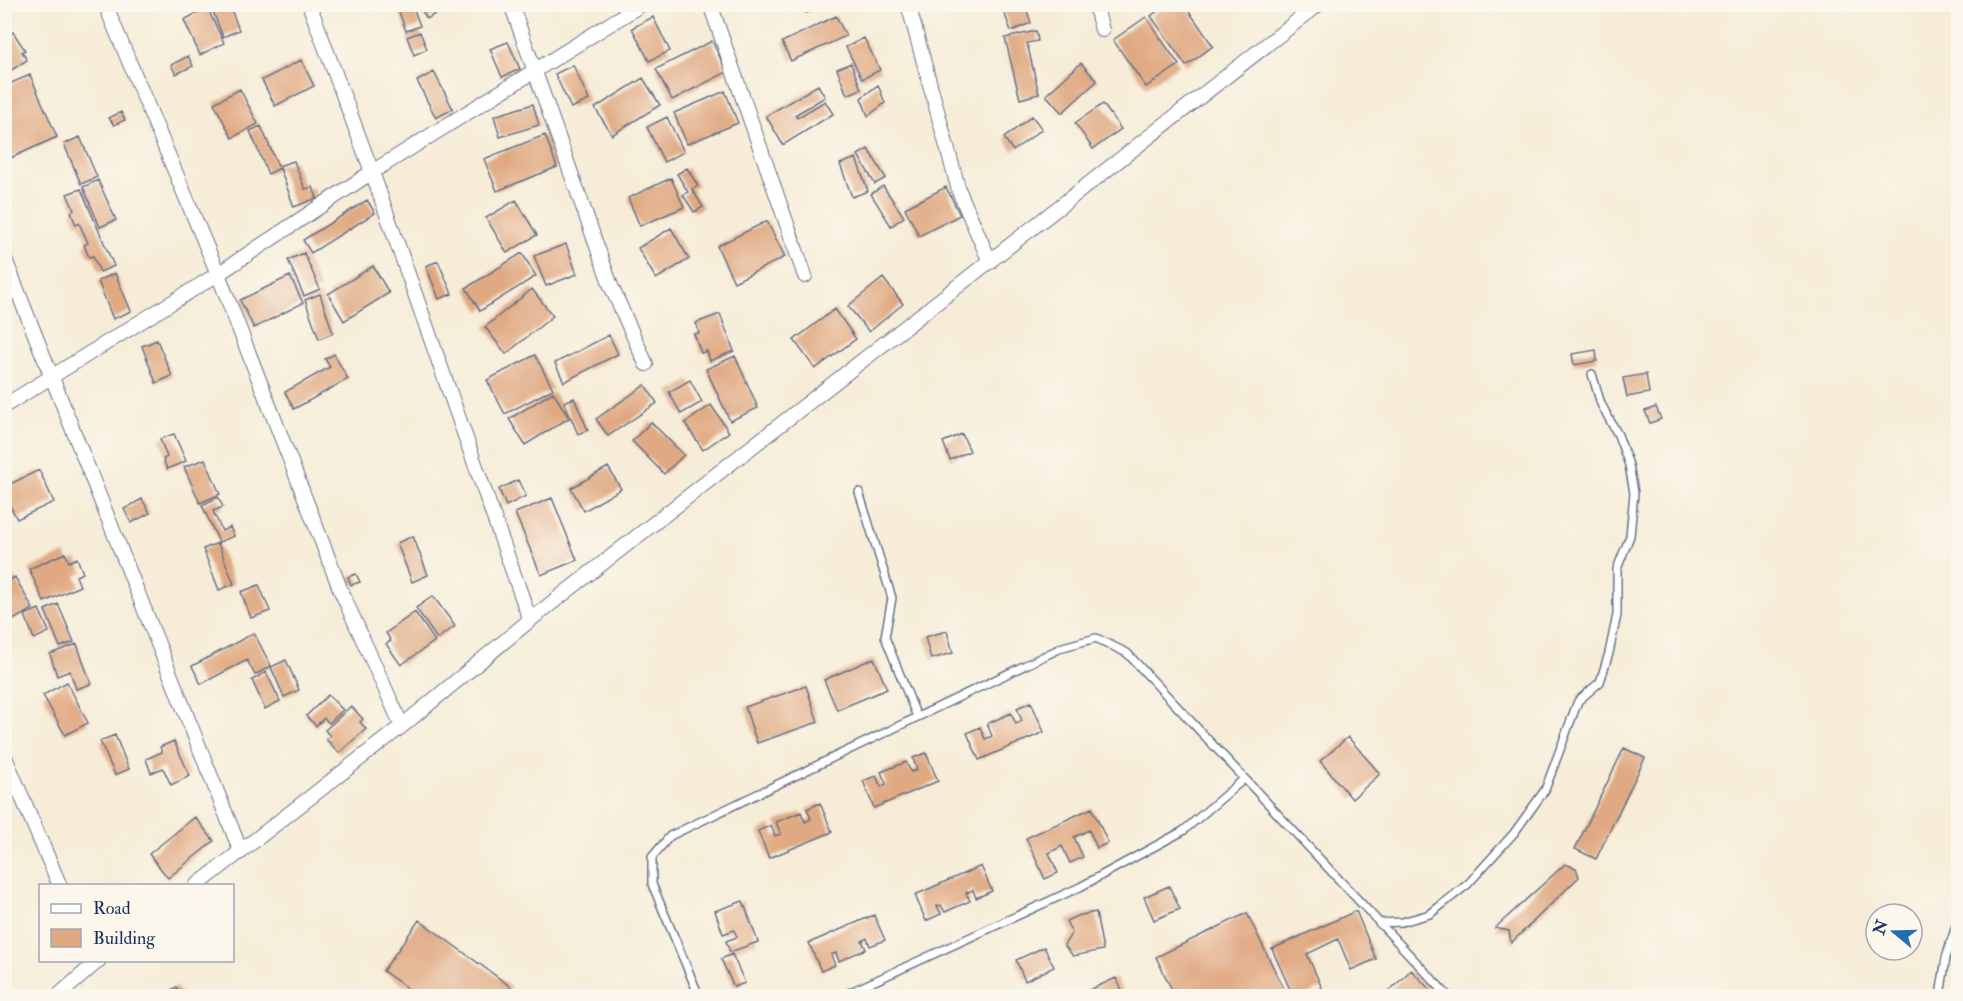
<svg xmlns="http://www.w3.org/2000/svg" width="1963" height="1001" viewBox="0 0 1963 1001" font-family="'IM FELL Double Pica',serif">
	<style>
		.building { fill: #e0a982 }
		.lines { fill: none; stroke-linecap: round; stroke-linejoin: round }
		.service-casing { stroke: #687188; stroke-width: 10 }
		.minor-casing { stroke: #687188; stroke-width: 16 }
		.service { stroke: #fff; stroke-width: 7 }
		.minor { stroke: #fff; stroke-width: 14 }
	</style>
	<rect width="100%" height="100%" fill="#fbf7ec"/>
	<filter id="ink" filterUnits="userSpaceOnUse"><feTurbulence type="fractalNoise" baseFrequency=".0167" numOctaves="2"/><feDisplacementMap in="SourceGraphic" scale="12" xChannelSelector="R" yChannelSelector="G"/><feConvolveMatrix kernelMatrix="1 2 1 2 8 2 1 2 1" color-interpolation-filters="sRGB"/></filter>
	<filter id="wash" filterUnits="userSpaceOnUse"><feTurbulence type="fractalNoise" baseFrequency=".008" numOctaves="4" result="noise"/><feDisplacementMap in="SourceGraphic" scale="24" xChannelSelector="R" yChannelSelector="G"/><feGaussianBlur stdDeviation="1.35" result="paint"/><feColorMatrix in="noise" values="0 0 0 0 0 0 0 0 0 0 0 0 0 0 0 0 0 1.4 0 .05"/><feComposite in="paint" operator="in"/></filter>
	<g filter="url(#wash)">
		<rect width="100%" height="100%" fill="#f6ecd7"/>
		<g id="blocks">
			<path class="building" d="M4,4l8,13 -8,4z
				M210,4h19l10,26 -16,7z
				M396,4h16l8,22 -14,5z
				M418,4h33l-24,15z
				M802,4h22l-18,9z
				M1001,4h24l6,19 -20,8z
				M1167,4h17l29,42 -27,20 -35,-50z
				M193,5h13l18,38 -24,12 -16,-35 13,-7z
				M836,16l10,20 -55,25 -9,-19z
				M653,17l17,34 -21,10 -17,-33z
				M1146,17l33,48 -33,22 -33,-47z
				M4,26l6,8 3,-2 12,18 -3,2 5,8 -20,13 -3,-4z
				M1036,31l2,10 -11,2 12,51 -19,5 -15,-61z
				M420,32l7,17 -13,6 -7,-18z
				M864,38l16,32 -18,9 -16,-32z
				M712,41l15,31 -55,28 -16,-31z
				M508,42l12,27 -18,8 -12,-28z
				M188,56l5,10 -17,8 -5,-9z
				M301,60l13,26 -39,20 -13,-26z
				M851,63l10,26 -14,6 -10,-26z
				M1081,63l16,18 -35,32 -16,-18z
				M573,65l16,35 -18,8 -16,-34z
				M434,72l19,37 -17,9 -19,-37z
				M30,75l27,62 -53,24v-75z
				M643,78l17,27 -48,30 -17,-27z
				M818,85l7,12 -30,18 2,3 28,-17 8,13 -50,31 -17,-29z
				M878,85l7,18 -17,13 -7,-18z
				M240,89l18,35 -26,14 -18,-35z
				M725,91l13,32 -51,21 -13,-31z
				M533,104l6,21 -39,12 -6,-21z
				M1103,104l18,25 -28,20 -18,-26z
				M121,112l4,8 -11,5 -5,-7z
				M1032,116l10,13 -29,22 -9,-13z
				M667,117l17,35 -20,10 -17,-35z
				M261,126l17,40 16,-5 11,28 8,-2 4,11 -23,9 -14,-39 -12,6 -18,-43z
				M545,135l12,32 -60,24 -13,-32z
				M80,137l17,40 -16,7 -17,-40z
				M868,149l18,29 -11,6 -17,-29z
				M856,158l12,33 -16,6 -12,-33z
				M687,168l11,18 -6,3 11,18 -9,5 -11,-17 5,-3 -11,-18z
				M671,178l13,29 -44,19 -12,-28z
				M98,180l18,40 -16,7 -17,-40z
				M883,186l21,31 -13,9 -20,-32z
				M946,187l14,28 -41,21 -14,-28z
				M81,189l33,77 -14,6 -7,-16 -4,1 -5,-12 4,-2 -9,-20 -3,2 -5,-13 3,-2 -7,-16z
				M367,200l8,13 -64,40 -8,-13z
				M516,200l21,35 -30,18 -21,-35z
				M767,221l18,36 -51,25 -17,-36z
				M671,228l18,31 -33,20 -18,-31z
				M566,244l11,30 -31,12 -12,-30z
				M304,253l16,36 -16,7 -16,-36z
				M522,253l14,23 -56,35 -14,-23z
				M438,261l14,33 -13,5 -13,-33z
				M373,266l16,27 -45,28 -16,-27z
				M115,273l16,38 -18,8 -15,-38z
				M290,276l13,27 -49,25 -14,-28z
				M883,278l20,26 -34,28 -21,-26z
				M532,289l21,27 -47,38 -21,-27z
				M320,294l13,39 -14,6 -14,-39z
				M835,309l21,30 -41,30 -21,-29z
				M720,314l14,37 -24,10 -3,-10 -6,2 -7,-19 5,-1 -3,-10z
				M609,335l9,19 -54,28 -9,-19z
				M157,340l15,36 -16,7 -14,-37z
				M1596,350l1,11 -23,4 -2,-11z
				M334,354l14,25 -54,30 -9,-17 45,-25 -5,-8z
				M535,355l18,34 -48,25 -18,-34z
				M735,356l23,52 -28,13 -24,-52z
				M1646,374l3,19 -22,4 -4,-19z
				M690,380l12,22 -21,12 -12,-22z
				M645,385l12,18 -49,33 -12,-17z
				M553,392l16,26 -44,27 -16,-26z
				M574,398l14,32 -10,4 -14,-32z
				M711,405l18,27 -26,18 -18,-27z
				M1656,407l5,12 -11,4 -5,-12z
				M651,422l33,33 -20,19 -32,-33z
				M174,434l12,27 -19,8 -4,-10 4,-2 -7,-18z
				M962,434l8,17 -20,9 -7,-18z
				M205,459l15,35 -20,9 -16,-36z
				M608,467l13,22 -37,22 -13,-23z
				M39,470l15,32 -37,17 -13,-25v-7z
				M518,480l8,16 -20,10 -7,-17z
				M218,497l5,10 -10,4 9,20 8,-4 4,9 -15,6 -17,-37z
				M552,498l25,62 -36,15 -26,-62z
				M142,499l8,14 -19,10 -7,-14z
				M413,536l15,39 -16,7 -15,-39z
				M218,543l16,41 -15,6 -16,-41z
				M65,553l4,9 8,-4 6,15 -7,3 4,10 -36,16 -15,-33z
				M356,574l4,8 -9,3 -3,-8z
				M15,577l18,32 -29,16v-42z
				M259,585l11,26 -19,7 -10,-26z
				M433,596l22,30 -18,13 -21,-31z
				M58,604l16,38 -14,5 -15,-37z
				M39,609l10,23 -15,7 -9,-24z
				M415,612l20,29 -34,24 -15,-21 5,-3 -5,-8z
				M947,631l6,22 -22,6 -6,-22z
				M254,633l17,33 -16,9 -8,-15 -46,24 -9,-18z
				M77,644l14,40 -15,5 -6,-18 -13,5 -7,-22z
				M874,658l13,31 -50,21 -13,-30z
				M286,660l13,30 -15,7 -13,-30z
				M266,672l14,29 -15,8 -13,-29z
				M67,682l21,41 -23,12 -22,-40z
				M806,686l12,36 -61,21 -12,-36z
				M328,695l15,15 -14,13 -5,-5 -8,8 -10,-10z
				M1031,702l13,30 -65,28 -12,-27 13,-6 5,12 7,-3 -5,-12 24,-11 5,11 6,-3 -5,-13z
				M351,706l12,13 -3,3 6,7 -27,24 -13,-14 4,-3 -5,-6z
				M115,735l14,34 -14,6 -15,-34z
				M1348,737l32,37 -28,25 -32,-38z
				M174,741l16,35 -19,9 -8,-17 -12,5 -5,-14 16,-7 -2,-5z
				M1624,748l21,10 -49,101 -21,-10z
				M926,753l12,28 -64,27 -11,-27 13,-5 5,11 5,-3 -5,-12 25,-10 5,10 6,-2 -4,-12z
				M820,803l12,29 -63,26 -11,-27 13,-6 4,11 6,-2 -5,-12 25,-10 4,10 6,-3 -4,-10z
				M1092,808l16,35 -11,5 -8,-18 -15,7 9,20 -13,6 -8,-17 -13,7 9,20 -13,6 -19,-41z
				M195,817l19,24 -46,37 -19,-24z
				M1565,864l11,4 3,9 -68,66 -2,-12 -14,-3z
				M981,866l11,25 -16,7 -3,-8 -7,3 4,8 -25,11 -4,-7 -4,1 4,8 -15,7 -11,-26z
				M1169,886l11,23 -26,11 -10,-23z
				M743,901l15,41 -28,10 -4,-11 11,-4 -3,-7 -11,4 -8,-23z
				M1356,911l20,48 -25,11 -13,-31 -31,15 15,34 -19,8h-10l-21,-47z
				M1096,912l7,38 -30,6 -9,-11 8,-12 -6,-12 11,-5z
				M1247,913l40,83h-112l-19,-39z
				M874,915l11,25 -15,6 -3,-8 -5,3 4,8 -27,12 -3,-8 -5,2 4,10 -14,6 -12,-28z
				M419,920l92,67 -6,9h-86l-36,-25z
				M1044,947l10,20 -29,14 -9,-21z
				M732,954l13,29 -11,4 -13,-28z
				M1411,970l25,26h-52z
				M1116,978l9,18h-49z
				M176,987l7,9h-20z"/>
		</g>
	</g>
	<g filter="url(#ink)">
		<use href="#blocks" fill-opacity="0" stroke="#687188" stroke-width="1.5"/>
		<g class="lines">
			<g class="service-casing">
				<path id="service" d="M859,492l33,106 -7,39 32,80
					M1379,923l23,-1 28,-8 38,-30 46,-51 31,-43 33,-89 22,-19 9,-29 8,-38v-46l13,-33 4,-43 -5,-28 -11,-30 -17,-31 -9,-30
					M699,996l-47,-112v-27l18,-21 393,-189 33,-9 31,15 321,343
					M842,996l238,-109 103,-56 61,-52
					M1940,996l6,-38 12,-39"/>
			</g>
			<g class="minor-casing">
				<path id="minor" d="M105,4l113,270 123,317 61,135
					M309,4l63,168 158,448
					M511,4l100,282 35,78
					M710,4l95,272
					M908,4l51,187 31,71
					M1095,4l7,26
					M4,257l237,595
					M4,406l214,-132 154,-102 270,-168
					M4,755l56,131
					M196,886l206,-160 128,-106 789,-616
					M58,996l41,-36"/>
			</g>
			<use href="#service" class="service"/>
			<use href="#minor" class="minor"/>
		</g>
	</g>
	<rect width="1963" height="1001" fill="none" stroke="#fbf7ec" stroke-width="24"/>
	<rect x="39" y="884" width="195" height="78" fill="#fbf7ec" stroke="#a1a7b3" stroke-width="1.5"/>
	<rect x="51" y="904" width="30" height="9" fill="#ffffff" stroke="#a1a7b3" stroke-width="1.5"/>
	<text x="93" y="914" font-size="18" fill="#1b2f5e">Road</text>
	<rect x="51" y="929" width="30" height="18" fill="#e0a982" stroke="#a1a7b3" stroke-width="1.5"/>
	<text x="93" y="944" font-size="18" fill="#1b2f5e">Building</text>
	<g transform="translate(1894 932) rotate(289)"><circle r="28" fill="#fbf7ec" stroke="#a1a7b3" stroke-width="1.5"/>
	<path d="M0-4.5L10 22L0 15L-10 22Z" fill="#1f6fb2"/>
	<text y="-9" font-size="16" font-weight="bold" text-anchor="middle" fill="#1b2f5e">N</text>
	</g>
</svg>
